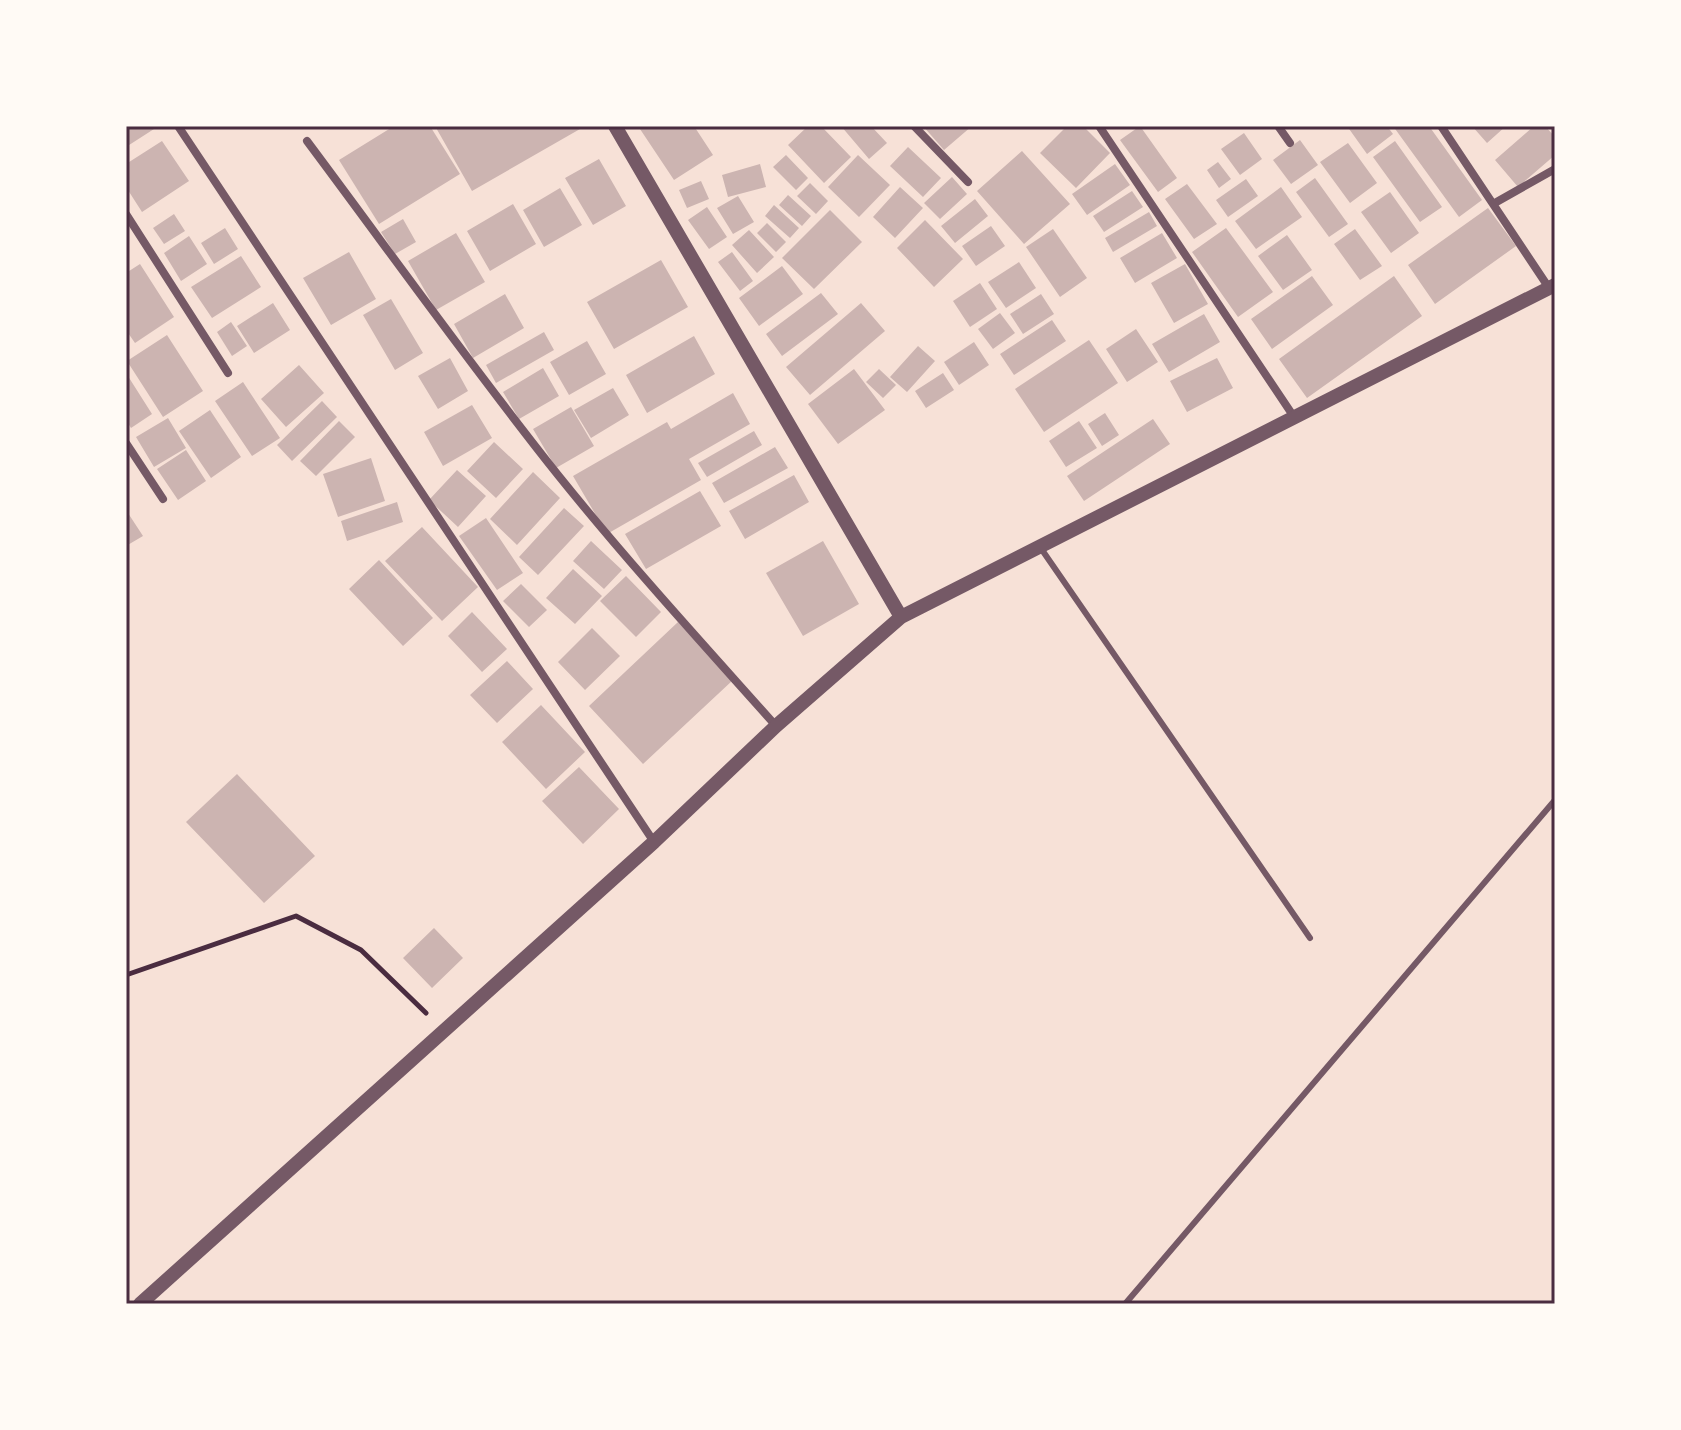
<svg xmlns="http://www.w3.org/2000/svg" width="1681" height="1430" viewBox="0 0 1681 1430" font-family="'Roboto Serif',serif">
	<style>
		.building { fill: #ccb4b1 }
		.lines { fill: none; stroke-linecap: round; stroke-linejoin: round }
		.path { stroke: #4a2c40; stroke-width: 5 }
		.service { stroke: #755966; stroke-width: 6 }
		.minor { stroke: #755966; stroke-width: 8 }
		.tertiary { stroke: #755966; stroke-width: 14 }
		.neatline { fill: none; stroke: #4a2c40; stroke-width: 3 }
	</style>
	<rect width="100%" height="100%" fill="#f7e1d7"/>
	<path class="building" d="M126,126h26l2,3 -28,18z
		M394,126h36l30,48 -81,50 -40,-64z
		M435,126h144l1,3 -108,62z
		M638,126h56l19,29 -39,25z
		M808,126h13l30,31 -27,26 -36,-38z
		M841,126h30l16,17 -18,16z
		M923,126h49l-28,24z
		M1067,126h16l27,27 -34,35 -36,-35z
		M1140,126l37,52 -19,14 -38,-52z
		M1347,126h40l6,8 -26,20z
		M1393,126h36l53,74 -23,17z
		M1472,126h34l-19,17z
		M1534,126h11l10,11v18l-37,32 -23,-27z
		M1244,133l18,26 -22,16 -19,-26z
		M1300,140l18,25 -27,19 -18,-24z
		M162,141l27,40 -47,31 -16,-25v-23z
		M1395,141l47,66 -22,15 -47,-65z
		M1348,143l29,40 -27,20 -30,-41z
		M908,147l33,31 -18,19 -33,-31z
		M1022,151l48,53 -46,40 -47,-53z
		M786,155l22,23 -12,12 -23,-23z
		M858,155l32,30 -31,32 -31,-30z
		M599,159l27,47 -33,19 -28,-47z
		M1218,162l13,17 -12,9 -12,-18z
		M760,164l6,23 -38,10 -6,-22z
		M1115,164l15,21 -43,30 -15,-21z
		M952,177l15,17 -27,25 -16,-16z
		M1315,178l33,46 -19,13 -33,-45z
		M1246,179l12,17 -30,21 -12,-17z
		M701,181l8,18 -22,9 -8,-18z
		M810,183l18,18 -12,13 -19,-18z
		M1187,184l30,40 -23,15 -29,-40z
		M900,187l23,21 -28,30 -22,-21z
		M1281,187l21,30 -46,32 -21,-28z
		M560,188l22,37 -38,22 -21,-37z
		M1132,191l11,16 -39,25 -11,-16z
		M1390,192l29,41 -28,20 -30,-41z
		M788,195l23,21 -9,10 -23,-21z
		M738,196l16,26 -21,12 -16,-26z
		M975,199l13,17 -33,27 -14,-17z
		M513,204l23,40 -46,27 -23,-40z
		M774,205l25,23 -9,10 -25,-22z
		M707,207l20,30 -18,12 -21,-29z
		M1488,208l28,38 -81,58 -27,-39z
		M830,210l32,32 -48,47 -32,-31z
		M1149,212l8,14 -44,26 -8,-14z
		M174,214l11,17 -21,13 -11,-16z
		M403,219l13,23 -21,12 -14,-22z
		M925,220l38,39 -29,28 -37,-39z
		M767,223l19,19 -10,10 -19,-19z
		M991,226l14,20 -29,20 -14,-20z
		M225,228l13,21 -24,15 -13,-21z
		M1226,228l47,64 -35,25 -46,-65z
		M1053,229l34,49 -27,19 -34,-50z
		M1355,229l27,37 -22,14 -26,-36z
		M749,230l25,27 -17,16 -25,-28z
		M456,233l29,49 -49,28 -28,-49z
		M1162,233l15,25 -42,25 -15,-25z
		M1287,235l25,35 -29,20 -25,-34z
		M189,236l18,28 -26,17 -17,-28z
		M349,252l27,47 -45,26 -28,-47z
		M732,252l21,29 -13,10 -22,-29z
		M241,256l20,31 -49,31 -21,-31z
		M661,260l27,47 -74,42 -27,-47z
		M1019,262l17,26 -30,20 -18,-26z
		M140,264l34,53 -39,26 -9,-13v-57z
		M1185,264l23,40 -34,19 -23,-40z
		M782,266l21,28 -44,32 -20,-28z
		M1312,276l21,29 -61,44 -21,-30z
		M1394,276l28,40 -115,82 -28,-39z
		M980,283l17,26 -27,18 -17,-26z
		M821,293l17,21 -56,42 -16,-22z
		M505,294l19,34 -51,30 -19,-34z
		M1041,294l13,20 -31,20 -13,-20z
		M391,299l32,54 -28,17 -32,-55z
		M273,303l17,27 -36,23 -17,-27z
		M861,303l24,28 -75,64 -24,-28z
		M1000,313l15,20 -22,16 -15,-20z
		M1204,314l16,28 -51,30 -17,-28z
		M1052,320l14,21 -52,34 -14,-21z
		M231,322l16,24 -15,10 -15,-24z
		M1136,329l22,33 -31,20 -21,-33z
		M544,332l10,18 -58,33 -10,-18z
		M167,335l36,56 -40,26 -36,-56z
		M694,336l21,38 -68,39 -21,-38z
		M1089,340l29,43 -74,49 -29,-43z
		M587,341l19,33 -37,21 -19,-33z
		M974,342l15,23 -30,20 -15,-23z
		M918,346l17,15 -28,31 -17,-15z
		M450,358l18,33 -30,18 -20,-33z
		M1217,358l16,30 -46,24 -17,-31z
		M299,365l25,28 -38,34 -25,-28z
		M543,368l16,28 -40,23 -16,-27z
		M854,369l31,41 -47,34 -30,-40z
		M879,369l17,16 -13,13 -17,-16z
		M126,373l26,41 -21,14 -5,-8z
		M943,373l11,17 -28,18 -11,-17z
		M243,382l37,56 -28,18 -37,-55z
		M613,388l16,27 -38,23 -17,-28z
		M733,393l17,31 -61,35 12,21 -94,54 -34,-58 94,-54 4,7z
		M322,401l15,16 -45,44 -15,-16z
		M472,405l20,33 -49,28 -19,-34z
		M571,407l23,39 -38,22 -23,-39z
		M210,410l31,47 -30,21 -32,-47z
		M1105,413l14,22 -17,11 -14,-22z
		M168,418l18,30 -32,19 -18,-30z
		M1153,419l17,25 -86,57 -17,-25z
		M339,421l16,16 -39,39 -16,-15z
		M1079,421l18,27 -31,19 -17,-26z
		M754,431l8,14 -55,32 -9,-14z
		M494,442l29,27 -27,29 -29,-27z
		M775,447l13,21 -64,35 -12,-20z
		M186,450l20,31 -28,19 -21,-31z
		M371,458l14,43 -47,16 -15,-43z
		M457,470l29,26 -28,31 -29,-27z
		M533,472l27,26 -43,47 -27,-26z
		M794,475l15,27 -64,37 -16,-28z
		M700,491l21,35 -75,43 -21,-35z
		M397,502l6,20 -56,19 -6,-20z
		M564,508l20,18 -46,49 -19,-18z
		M126,510l17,26 -17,10z
		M486,518l37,55 -26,17 -38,-54z
		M422,527l56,60 -36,34 -57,-60z
		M591,541l31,29 -18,19 -31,-28z
		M823,541l36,63 -56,32 -37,-63z
		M379,560l54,58 -30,28 -54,-57z
		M573,569l29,27 -27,28 -29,-26z
		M626,576l35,36 -25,25 -36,-36z
		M521,584l26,26 -18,17 -26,-26z
		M472,612l35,37 -25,23 -34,-36z
		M678,622l55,58 -90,84 -54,-58z
		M592,628l28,28 -35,34 -27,-28z
		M507,661l26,28 -36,34 -27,-28z
		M541,705l44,47 -39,37 -44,-47z
		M579,767l40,42 -36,35 -41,-43z
		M237,774l78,82 -51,47 -78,-81z
		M434,928l29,30 -31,30 -29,-30z"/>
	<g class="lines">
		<path class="path" d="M126,975l170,-59 65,34 65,63"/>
		<path class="service" d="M1040,547l270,391
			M1125,1304l430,-504"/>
		<path class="minor" d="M178,126l476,716
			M914,126l54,56
			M1099,126l195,291
			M1278,126l12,17
			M1441,126l108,162
			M307,141c83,111 164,225 251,334 69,86 144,168 218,251
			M1493,204l62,-35
			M126,214l102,159
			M126,443l37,56"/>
		<path class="tertiary" d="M615,126l286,491
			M140,1304l514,-462 122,-116 125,-109 654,-332"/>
	</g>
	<rect width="1681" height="1430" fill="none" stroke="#fffaf5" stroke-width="256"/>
	<rect x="128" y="128" width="1425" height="1174" class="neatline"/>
</svg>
